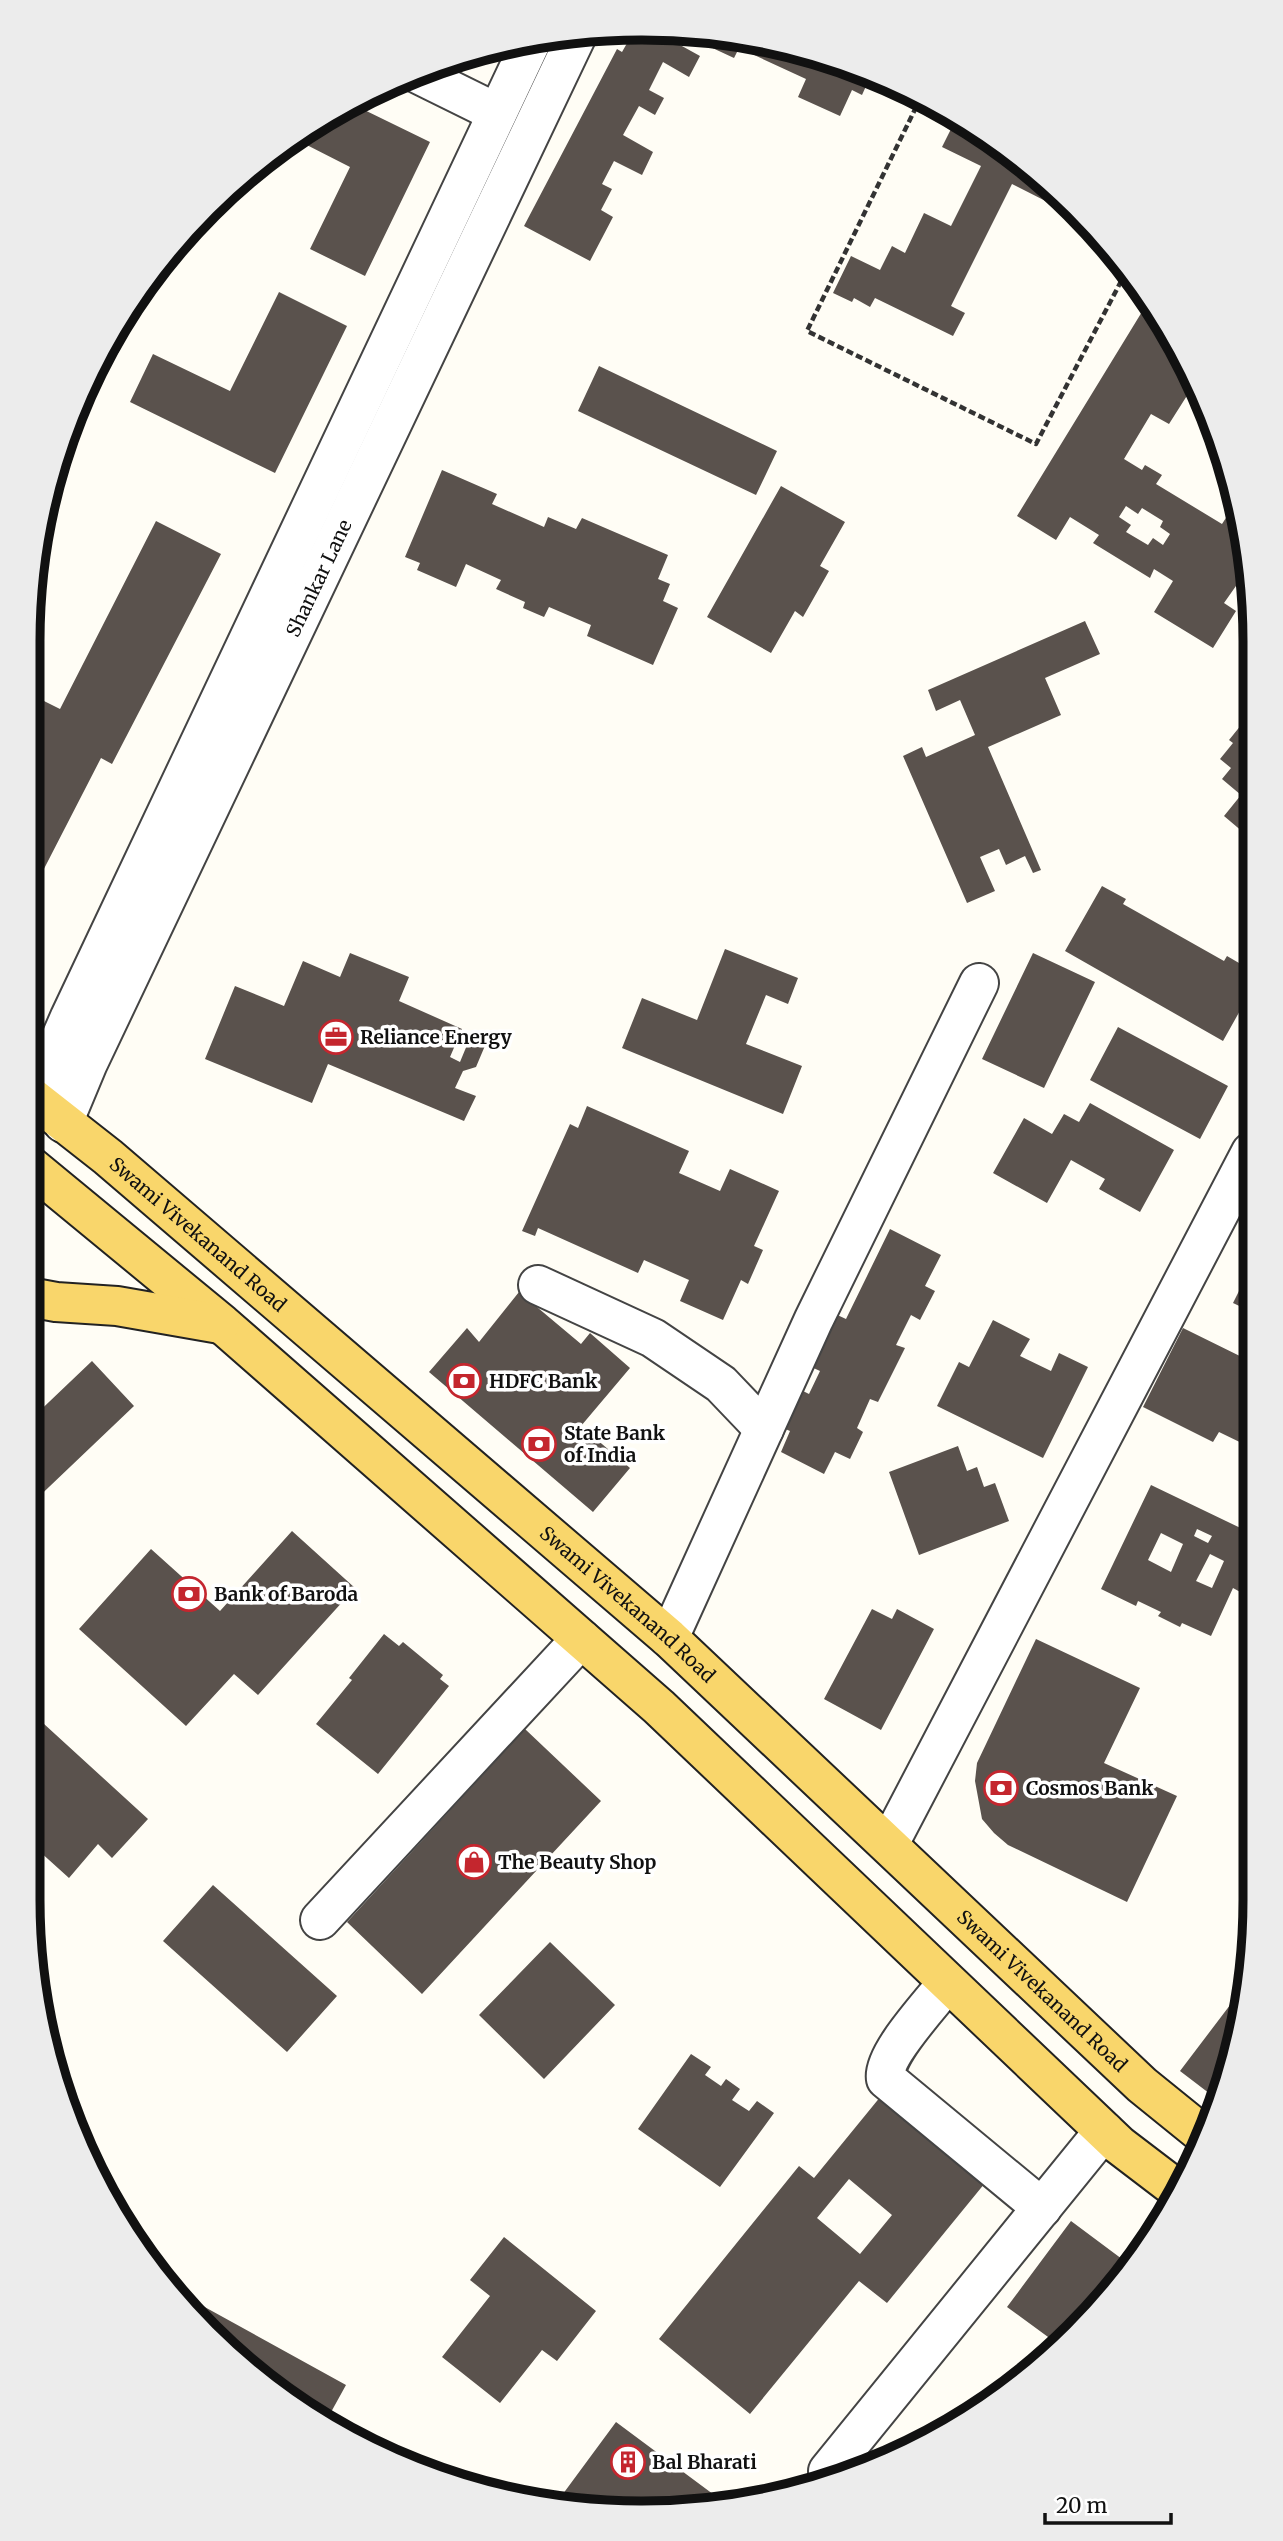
<svg xmlns="http://www.w3.org/2000/svg" width="1283" height="2541" viewBox="0 0 1283 2541" font-family="Merriweather,serif">
	<style>
		.building { fill: #5a524d; fill-rule: evenodd }
		.lines { fill: none; stroke-linecap: round; stroke-linejoin: round }
		.minor-casing { stroke: #444; stroke-width: 42 }
		.major-casing { stroke: #222; stroke-width: 42 }
		.path { stroke: #333; stroke-width: 4.5; stroke-dasharray: 7 3.5; stroke-linecap: butt }
		.minor { stroke: #fff; stroke-width: 38 }
		.major { stroke: #f9d66b; stroke-width: 38 }
		.labels { text-anchor: middle; dominant-baseline: central; stroke-width: 7; stroke-linejoin: round; paint-order: stroke }
		.street-label { font-size: 19px; fill: #111; stroke: #fff }
		.poi-label { font-size: 19px; font-weight: bold; fill: #111; stroke: #fff; text-anchor: start }
		.rim { fill: none; stroke: #111; stroke-width: 9 }
	</style>
	<rect width="100%" height="100%" fill="#fffdf5"/>
	<path class="building" d="M653,30l47,26 -11,21 -26,-15 -14,28 15,8 -9,17 -16,-9 -16,29 30,17 -11,23 -28,-14 -12,23 10,5 -11,21 12,7 -23,44 -66,-35 93,-177 5,3 12,-21z
		M711,34l89,15 71,26 -9,20 -10,-5 -12,26 -42,-19 8,-18 -67,-31 -5,10 -28,-13z
		M350,103l80,39 -65,134 -55,-27 40,-82 -55,-28 39,-29z
		M944,112l102,68 37,40 -71,-36 -61,122 14,7 -12,23 -78,-38 -5,9 -16,-9 -2,4 -19,-9 18,-37 29,14 12,-24 13,7 19,-40 27,13 30,-60 -39,-19 12,-24 -12,-6z
		M279,292l68,34 -72,147 -145,-71 23,-48 77,37z
		M1148,302l47,81 -26,41 -18,-10 -27,45 18,11 3,-5 17,10 -6,9 66,40 11,-17 2,1 15,58 -26,37 12,8 -23,37 -59,-36 19,-31 -19,-12 -4,9 -57,-35 6,-8 -29,-18 -14,23 -39,-24zM1126,506l12,8 4,-6 21,13 -3,6 10,7 -7,11 -10,-7 -5,7 -22,-13 5,-7 -12,-8z
		M109,341l12,7 -27,45 -9,-6 6,-16z
		M599,366l178,85 -21,44 -178,-84z
		M442,470l55,24 -5,10 52,23 4,-10 28,12 6,-11 86,37 -10,24 12,5 -7,17 15,7 -25,57 -66,-29 4,-11 -42,-18 -5,10 -21,-9 2,-6 -29,-13 5,-9 -35,-16 -10,23 -39,-17 3,-7 -15,-6z
		M781,486l64,36 -25,44 9,5 -26,46 -8,-6 -24,42 -64,-36z
		M156,521l65,33 -109,210 -11,-6 -72,140v-183l9,-17 22,11z
		M1085,621l15,33 -55,24 16,37 -73,32 53,123 -8,3 -8,-17 -19,9 -7,-16 -19,8 15,34 -28,12 -64,-147 19,-9 4,10 49,-22 -15,-35 -24,11 -8,-21z
		M1250,714v124l-26,-22 17,-21 -19,-16 9,-11 -11,-9 13,-16 -4,-3z
		M1102,886l24,13 -3,5 101,57 3,-5 24,14v21l-28,50 -158,-90z
		M725,949l73,29 -10,26 -22,-9 -20,49 56,22 -19,48 -161,-66 20,-50 55,22z
		M350,953l59,24 -10,24 63,28 -12,28 10,5 12,-29 15,8 -11,26 -13,4 -8,17 21,8 -12,25 -136,-57 -16,39 -107,-44 30,-73 49,20 19,-45 37,16z
		M1033,953l62,29 -51,106 -62,-29z
		M1118,1027l110,59 -28,53 -110,-59z
		M1090,1103l84,47 -34,62 -41,-23 6,-10 -34,-19 -24,43 -54,-30 31,-55 28,16 12,-20 15,8z
		M587,1106l102,45 -10,22 41,18 10,-22 49,22 -25,55 9,4 -15,34 -7,-4 -18,40 -43,-19 9,-21 -45,-20 -6,13 -100,-45 -3,8 -13,-5 48,-107 8,4z
		M890,1229l51,26 -16,31 10,5 -15,29 -9,-5 -15,30 9,3 -27,54 -8,-3 -13,29 6,4 -13,27 -15,-7 -11,22 -43,-22 9,-21 -7,-3 18,-38 8,4 11,-23 -13,-6 26,-52 13,6z
		M1244,1281l8,4v27l-19,-9z
		M519,1292l62,52 9,-11 40,35 -49,58 49,42 -37,44 -164,-140 38,-44 12,14z
		M993,1320l37,19 -10,17 31,15 8,-18 29,14 -45,91 -106,-52 22,-44 10,5z
		M1183,1328l69,34v10l-4,8 4,2v66l-33,-16 -6,10 -70,-35z
		M92,1361l42,45 -106,101v-85z
		M958,1446l9,25 10,-4 7,20 11,-4 14,38 -90,34 -30,-83z
		M1151,1485l102,49v37l-11,22 -9,-5 -22,48 -29,-13 -2,4 -22,-11 3,-4 -23,-11 -2,5 -35,-17zM1197,1529l15,7 -4,7 -14,-7zM1161,1533l22,11 -12,28 -23,-12zM1210,1554l14,7 -12,27 -16,-7z
		M292,1531l63,57 -97,107 -24,-21 -48,52 -107,-97 72,-80 69,62z
		M872,1609l20,10 5,-10 37,20 -53,101 -57,-31z
		M384,1634l15,12 4,-4 40,33 -3,4 9,7 -71,88 -62,-50 36,-44 -3,-2z
		M1036,1639l104,49 -36,75 73,33 -50,106 -119,-57 -14,-12 -12,-14 -7,-38 2,-18z
		M32,1713l116,106 -36,39 -14,-14 -29,34 -41,-37v-124z
		M525,1729l76,72 -179,193 -75,-72z
		M213,1885l124,111 -50,56 -124,-111z
		M550,1942l65,63 -71,74 -65,-64z
		M1246,1984l-12,74 -16,42 -38,-29z
		M691,2054l20,13 -6,8 16,11 5,-7 14,10 -8,11 17,11 8,-10 17,12 -54,74 -82,-58z
		M881,2096l104,87 -98,120 -28,-22 -109,133 -91,-75 140,-173 15,12zM849,2179l43,36 -32,39 -43,-36z
		M1071,2221l55,41 -51,72 -16,11 -52,-38z
		M504,2237l92,74 -39,50 -15,-11 -42,53 -58,-46 48,-61 -20,-16z
		M172,2289l174,96 -21,38 -24,-13z
		M616,2422l113,84 -8,2 -164,-6z"/>
	<g class="lines">
		<g class="minor-casing">
			<g id="minor">
				<path d="M416,73l81,40"/>
				<path d="M34,1099l36,-82 462,-977"/>
				<path id="s1" d="M63,1123l25,-60 490,-1030"/>
				<path d="M538,1285l115,53 68,46 43,45"/>
				<path d="M669,1638l145,-319 165,-336"/>
				<path d="M889,1844l362,-692"/>
				<path d="M320,1920l261,-281"/>
				<path d="M947,1983c-14,19 -66,73 -61,96l156,129"/>
				<path d="M828,2471l276,-340"/>
			</g>
		</g>
		<g class="major-casing">
			<g id="major">
				<path id="s2" d="M29,1095l79,62 561,481 473,447 63,51"/>
				<path d="M29,1165l193,159 437,383 460,438 59,45"/>
				<path d="M29,1297l27,5 61,4 103,18"/>
			</g>
		</g>
		<path class="path" d="M921,97l-114,234 229,113 92,-176"/>
		<use href="#minor" class="minor"/>
		<use href="#major" class="major"/>
	</g>
	<defs>
		<g id="office-ring" transform="scale(1.75)"><circle r="9.5" fill="#fff" stroke="#c4262e" stroke-width="1.5"/><path d="M-6-3h4V-5.5h4V-3h4V5H-6ZM-1-4.5V-3h2v-1.5ZM-6 0V1H6V0Z" fill="#c4262e"/></g>
		<g id="bank-ring" transform="scale(1.75)"><circle r="9.5" fill="#fff" stroke="#c4262e" stroke-width="1.5"/><path d="M-6-4H6V4H-6ZM0-2.3a2.3 2.3 0 1 0 0 4.6a2.3 2.3 0 1 0 0-4.6Z" fill="#c4262e"/></g>
		<g id="shop-ring" transform="scale(1.75)"><circle r="9.5" fill="#fff" stroke="#c4262e" stroke-width="1.5"/><path d="M-5-2.5h2.3a2.7 3.5 0 0 1 5.4 0H5L5.5 6h-11ZM-1.5-2.5h3a1.5 2.3 0 0 0-3 0Z" fill="#c4262e"/></g>
		<g id="building-ring" transform="scale(1.75)"><circle r="9.5" fill="#fff" stroke="#c4262e" stroke-width="1.5"/><path d="M-4-6H4V6H1V3H-1V6H-4ZM-2.5-4.3h1.7v1.8h-1.7ZM.8-4.3h1.7v1.8H.8ZM-2.5-1h1.7V.8h-1.7ZM.8-1h1.7V.8H.8Z" fill="#c4262e"/></g>
	</defs>
	<g fill-rule="evenodd">
		<use href="#office-ring" x="336" y="1037"/>
		<use href="#bank-ring" x="464" y="1381"/>
		<use href="#bank-ring" x="539" y="1444"/>
		<use href="#bank-ring" x="189" y="1594"/>
		<use href="#bank-ring" x="1001" y="1788"/>
		<use href="#shop-ring" x="474" y="1862"/>
		<use href="#building-ring" x="628" y="2462"/>
	</g>
	<g class="labels">
		<g class="street-label">
			<text stroke="none"><textPath href="#s1" startOffset="602">Shankar Lane</textPath></text>
			<text stroke="none"><textPath href="#s2" startOffset="219">Swami Vivekanand Road</textPath></text>
			<text stroke="none"><textPath href="#s2" startOffset="786">Swami Vivekanand Road</textPath></text>
			<text stroke="none"><textPath href="#s2" startOffset="1353">Swami Vivekanand Road</textPath></text>
		</g>
		<g class="poi-label">
			<text x="360" y="1037">Reliance Energy</text>
			<text x="489" y="1381">HDFC Bank</text>
			<text x="564" y="1433">State Bank<tspan x="564" dy="22">of India</tspan></text>
			<text x="214" y="1594">Bank of Baroda</text>
			<text x="1026" y="1788">Cosmos Bank</text>
			<text x="498" y="1862">The Beauty Shop</text>
			<text x="652" y="2462">Bal Bharati</text>
		</g>
	</g>
	<path d="M0 0H1283V2541H0ZM641 40H642A601 601 0 0 1 1243 641V1900A601 601 0 0 1 642 2501H641A601 601 0 0 1 40 1900V641A601 601 0 0 1 641 40Z" fill="#ececec" fill-rule="evenodd"/>
	<path class="rim" d="M641 40H642A601 601 0 0 1 1243 641V1900A601 601 0 0 1 642 2501H641A601 601 0 0 1 40 1900V641A601 601 0 0 1 641 40Z"/>
	<path d="M1045 2513v10h126v-10" fill="none" stroke="#111111" stroke-width="3.5"/>
	<text x="1056" y="2513" font-size="21" fill="#111111" stroke="#ffffff" stroke-width="5" paint-order="stroke">20 m</text>
</svg>
